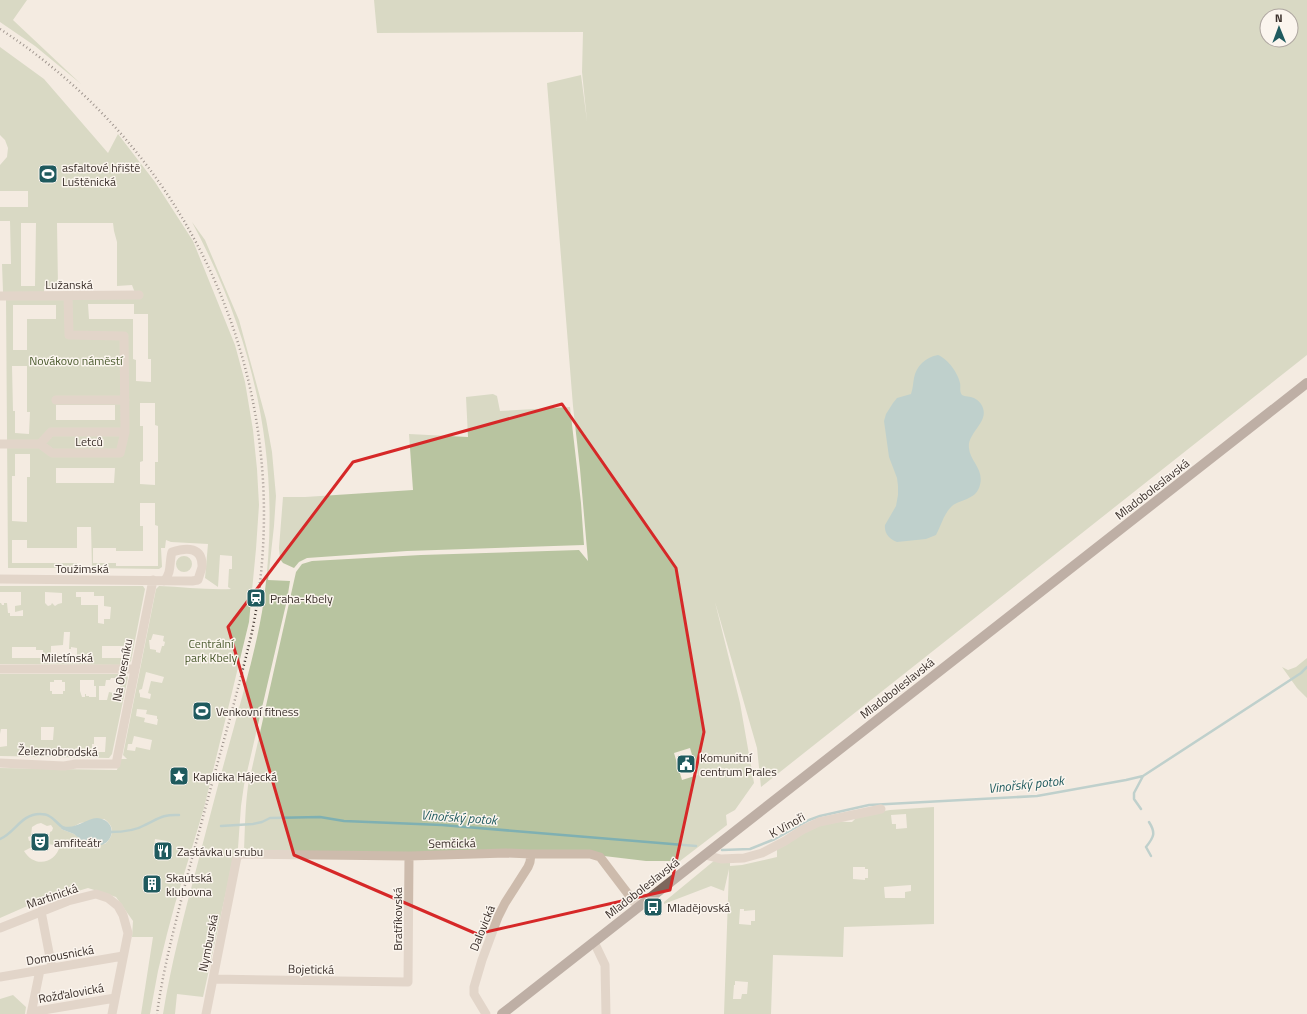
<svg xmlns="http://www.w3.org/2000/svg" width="1307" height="1014" viewBox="0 0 1307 1014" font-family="'Titillium Web',sans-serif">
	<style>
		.green { fill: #b8c4a0; fill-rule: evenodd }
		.water { fill: #7fb0b2 }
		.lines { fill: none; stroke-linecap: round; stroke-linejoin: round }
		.stream { stroke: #7fb0b2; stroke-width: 2.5 }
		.minor { stroke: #cdbbac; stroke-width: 9 }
		.major { stroke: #7d675c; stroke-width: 10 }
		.rail { stroke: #3b302b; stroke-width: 2.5; stroke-dasharray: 1 3; stroke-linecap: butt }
		.marked { fill: none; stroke: #d62828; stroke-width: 3; stroke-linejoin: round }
		.labels { text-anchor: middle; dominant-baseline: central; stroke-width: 3; stroke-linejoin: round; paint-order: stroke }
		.poi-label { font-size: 12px; fill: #3b302b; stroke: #fbf5ee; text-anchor: start }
		.street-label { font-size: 12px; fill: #3b302b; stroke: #fbf5ee }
		.park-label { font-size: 12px; fill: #4a5a2e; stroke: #fbf5ee }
		.water-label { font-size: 13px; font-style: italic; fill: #1f5a5e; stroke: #fbf5ee }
	</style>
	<rect width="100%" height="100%" fill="#f4ebe1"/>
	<path class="green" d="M0,0h27l-14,20 68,64 -46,-38 -35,-24z
		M374,0h933v355l-546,432 -4,-39 -42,-146 25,101 14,80 -19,27 -9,5 1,10 -47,36h-34l-42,-5 -360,-5c1,-22 1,-43 4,-65l48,-214 6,-8 10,-3 109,-6 158,-5 9,11 -8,-92 -7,-63 -26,-323 34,-8 6,46 -5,-49 1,-40 -206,1zM1267,16h24v24h-24zM690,748l8,27 -16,5 -8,-27z
		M0,47l44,32 64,74 10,-19 37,48 38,59 42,104 10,37 8,48 4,39 2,36 -3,44 -7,73 -45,186 -29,96 -8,30 -9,37 -8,43h-9l12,-77h-21l1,-16 -17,-24 -28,-9 -63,19 -25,11v-150l117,2 3,-11h7l-4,-4 33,-166 3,-3c24,1 48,4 72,3l-3,-2 1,-18h3v-13l-12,-1 -2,32 -13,-9 3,-34 -37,-2 -5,-2 -1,8h-4l1,19 -3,2 -67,-1 -1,-41h-14v21h-50v-8h-15v23h65v5h-69l-2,-269 129,-6 -3,-8 -15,1v-44l-3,-11 -1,-8h-56l1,63h-14v6h-41l-1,-28h9l-1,-43h-10v-14h28v-16h-28v-26l7,-8 1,-9 -3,-8 -5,-5zM21,223h15l-1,63h-14zM88,304h46v10h14v45h3v23l-15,-1v-21l-3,-1v-40h-44zM13,305h43v14h-29v31h-14zM12,366h15v46h3l-1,22 -14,-1v-22h-2zM140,403h15v22l3,1v36h-3v23l-15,-1v-22l3,-1v-35h-3zM56,405h59v15h-59zM15,454h15v23h-3v45l-15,-1v-45h3zM56,468h59l-1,15h-58zM140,503h15v22l3,1v40h-42v-3h-23v-15h23v3h27v-25h-3zM153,634l11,2 -1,5 2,1 -1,4h-2l-2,7 -4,-1v-2l-6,-1 -1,-9h2zM146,672l18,5 -2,6 -11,-2 -3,12 3,1 -1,5 -10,-2v-3l-1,-2v-2l3,-1zM137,709l10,1 -1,4 11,2v3h1l-1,6 -13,-3 1,-4 -9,-2zM134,736l18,4 -2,10 -14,-3 -1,4 -8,-1 1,-6h4zM104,819c11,7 10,17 1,25l-10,1 -10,-3 -11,-8 -13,-5 4,-2h8l7,-4zM41,823l6,3 4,-1 2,3 -1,3 -2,1 -2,12 12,2c-5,18 -26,22 -36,5l10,-5 -2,-6 -3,1 -1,-4 3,-1 1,-9 5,-3zM155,839l12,2 -2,18 -7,-1v-2l-5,-1z
		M192,222l13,18 34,80 27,99 6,33 4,44 -2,30 -6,54 22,1 -3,19 -43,185 -3,21 -3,42 -3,3 -32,146 -26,-3 -2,20h-12c8,-50 21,-99 34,-148 12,-46 24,-93 37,-139 11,-42 24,-85 30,-128 18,-136 -8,-257 -72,-377z
		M493,394l4,2 3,15 70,-4 11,96 3,42 -177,6 -100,7 -8,4 -5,6 -11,-5 -3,-4 -1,-11 4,-51h22l108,-7 -4,-56 59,3 -2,-40z
		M176 564a8 8 0 1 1 16 0a8 8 0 1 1-16 0Z
		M0,586h143l2,3 -14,72 -4,4 -127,-1v-61h1l1,2h2v-2h3l1,10h2v3h13v-6l-8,2v-6l6,-1v-13h-21zM45,592l17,1v10l-4,1 -3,2 -3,-3 -1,2 -3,1 -3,-3zM76,592h18v4h10v10l7,1 -1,12h-6v5l-6,-1v-18h-17v-8h-5zM64,632h6l-1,17h2v-2l6,1v10h-22v-2l-4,-1v-9l12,-1zM102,646h26l-2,12h-24zM12,647h24v3h7v8h-31z
		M1307,658v40l-10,-10 -15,-21 6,3 8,-3z
		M0,674h125l3,3 -16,77 -3,4 -109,-2v-9l7,-1v-17h-6l-1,5zM111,678h6v3l4,1 -2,12 -10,-2 -2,8h-8v-14h6l1,-6h4zM54,680h8v2h3v9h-2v3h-11v-3h-2v-9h4zM80,680h14v6h2v11h-7v-1h-3v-2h-1v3h-3l-2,-6zM41,727h13l-1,13h-12zM94,737h12l-1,15h-11v-2l-2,-1v-5h2z
		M934,807v117l-90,3 -1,30 -70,-2 -2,59h-47l5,-145 -5,22 -13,-5 -47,18v-2l51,-42 15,2v4l12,-1 35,-8v-10c16,-9 33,-23 53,-25 6,-1 15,0 22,0l7,-7 31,-5zM906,814l1,14 -11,1v-5h-4l-1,-9zM853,867h12v2h3v9h-3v2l-12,-1zM911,885v6l-6,1v6h-20l-1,-11zM740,909h4v2l11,-1v11h-4v4l-12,-1zM735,981l13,1 -1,12h-5l-1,5h-8l1,-14h1z
		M13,995l13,12 -1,7h-25v-15z"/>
	<path class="water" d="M938,355c10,4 20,18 22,28 1,4 -1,8 2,12 3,2 8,1 12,3 2,1 5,3 7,6 11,17 -14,28 -12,44 1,14 17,22 10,40 -5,12 -18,11 -27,18 -8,7 -11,20 -16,29l-10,4 -29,3c-7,-3 -13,-8 -12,-17l11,-19 2,-11v-9l-1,-8 -8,-21 -5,-36 2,-7 7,-11 4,-5 14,-4c2,-6 2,-11 3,-16 2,-12 12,-21 24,-23z
		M97,818c17,1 20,20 5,27h-7l-14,-5 -7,-6 -13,-5 2,-3c12,4 22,-7 34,-8z"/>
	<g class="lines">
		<path class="stream" d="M1141,809l-7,-10v-6l9,-17
			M1149,822c7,11 5,15 -3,25l5,9
			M221,826l32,-2 9,-2 8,-4 50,-1 24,4 98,4 254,21
			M110,832c12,0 25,-1 35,-7 13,-6 18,-11 34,-10
			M0,839c15,-6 21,-25 40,-25 3,0 6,0 9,2 6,3 9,9 15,12
			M722,850l28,-1 25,-10 34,-19 11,-4 49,-11 168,-9 89,-16 17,-4 158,-103 6,-6"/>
		<path class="minor" d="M0,296l139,-1
			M56,400h69
			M0,444h40l12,9h68l5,-21 -1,-96 -55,-1 -1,-39
			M40,444l11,-12h74
			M0,579l192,2 6,-1c1,-4 3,-9 4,-13 1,-20 -15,-20 -30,-15 -3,10 0,21 -8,29
			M0,669h134
			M0,763l64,3 12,-2h40l37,-184
			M705,855l16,4 23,-1 18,-5 23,-12 17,-11 17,-8 62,-13
			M41,911l11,57
			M0,928l68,-27 28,-7 12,4 10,8 5,9 5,18 -16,81
			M594,942l11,23 1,49
			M0,977l123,-21
			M213,979l195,3 1,-126
			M32,1012l83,-14
			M31,1014l9,-44
			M206,1014l31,-157 4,-3 168,2 97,-3 25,1h59l10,3 38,50
			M486,1014l-12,-20v-7l8,-27 16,-43 7,-14 23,-36 2,-5 1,-8"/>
		<path class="major" d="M502,1014l805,-631"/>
		<path class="rail" d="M0,29c201,131 300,368 252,603 -7,30 -15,60 -23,90 -15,53 -29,106 -43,159 -11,44 -23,88 -29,133"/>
	</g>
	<path d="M0 0H1307V1014H0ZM562,404l114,164 28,164 -34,158 -193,44 -183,-79 -66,-228 125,-165z" fill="#f4ebe1" fill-opacity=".55" fill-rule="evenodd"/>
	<path class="marked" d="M562,404l114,164 28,164 -34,158 -193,44 -183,-79 -66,-228 125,-165z"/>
	<defs>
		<g id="stadium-square" transform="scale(1)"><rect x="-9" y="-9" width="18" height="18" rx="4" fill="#1f5a5e" stroke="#fbf5ee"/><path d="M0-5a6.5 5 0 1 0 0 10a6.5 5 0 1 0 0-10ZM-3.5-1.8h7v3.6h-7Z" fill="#fff"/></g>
		<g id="station-square" transform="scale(1)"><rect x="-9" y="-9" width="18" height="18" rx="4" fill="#1f5a5e" stroke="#fbf5ee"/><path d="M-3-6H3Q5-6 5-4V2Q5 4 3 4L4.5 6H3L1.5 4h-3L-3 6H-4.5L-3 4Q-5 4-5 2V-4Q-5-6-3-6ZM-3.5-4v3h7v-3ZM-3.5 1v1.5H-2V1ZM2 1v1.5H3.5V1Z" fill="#fff"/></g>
		<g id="civic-square" transform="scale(1)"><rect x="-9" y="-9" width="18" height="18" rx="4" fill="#1f5a5e" stroke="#fbf5ee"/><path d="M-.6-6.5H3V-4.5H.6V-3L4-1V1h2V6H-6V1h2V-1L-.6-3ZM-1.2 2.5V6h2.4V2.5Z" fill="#fff"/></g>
		<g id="sight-square" transform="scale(1)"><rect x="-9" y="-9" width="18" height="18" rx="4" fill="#1f5a5e" stroke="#fbf5ee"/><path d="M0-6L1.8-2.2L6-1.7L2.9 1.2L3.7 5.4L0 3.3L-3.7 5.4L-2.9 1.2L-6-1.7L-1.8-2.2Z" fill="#fff"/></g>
		<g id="theatre-square" transform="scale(1)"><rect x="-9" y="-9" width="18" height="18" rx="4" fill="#1f5a5e" stroke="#fbf5ee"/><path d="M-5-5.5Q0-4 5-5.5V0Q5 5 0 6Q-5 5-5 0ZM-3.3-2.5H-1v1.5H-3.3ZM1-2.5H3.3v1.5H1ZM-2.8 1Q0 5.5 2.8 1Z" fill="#fff"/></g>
		<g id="restaurant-square" transform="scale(1)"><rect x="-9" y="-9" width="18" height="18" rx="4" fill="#1f5a5e" stroke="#fbf5ee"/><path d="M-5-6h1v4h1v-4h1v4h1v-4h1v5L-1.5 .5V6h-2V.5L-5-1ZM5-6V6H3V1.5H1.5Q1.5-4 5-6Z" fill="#fff"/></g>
		<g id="building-square" transform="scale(1)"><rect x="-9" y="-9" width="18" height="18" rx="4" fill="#1f5a5e" stroke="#fbf5ee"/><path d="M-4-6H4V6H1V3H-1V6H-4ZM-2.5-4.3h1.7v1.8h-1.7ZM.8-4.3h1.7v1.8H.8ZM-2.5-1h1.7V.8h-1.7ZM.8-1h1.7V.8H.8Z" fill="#fff"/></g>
		<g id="bus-square" transform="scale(1)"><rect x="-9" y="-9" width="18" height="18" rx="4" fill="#1f5a5e" stroke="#fbf5ee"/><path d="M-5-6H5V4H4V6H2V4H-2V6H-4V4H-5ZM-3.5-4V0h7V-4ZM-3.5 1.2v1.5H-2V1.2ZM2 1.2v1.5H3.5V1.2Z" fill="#fff"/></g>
	</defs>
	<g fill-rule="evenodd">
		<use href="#stadium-square" x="48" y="174"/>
		<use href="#station-square" x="256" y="598"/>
		<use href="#stadium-square" x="202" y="711"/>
		<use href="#civic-square" x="686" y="764"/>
		<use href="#sight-square" x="179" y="776"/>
		<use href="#theatre-square" x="40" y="842"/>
		<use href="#restaurant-square" x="163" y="851"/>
		<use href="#building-square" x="152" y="884"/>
		<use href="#bus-square" x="653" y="907"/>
	</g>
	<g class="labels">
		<g class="poi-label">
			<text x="62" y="167">asfaltové hřiště<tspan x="62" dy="14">Luštěnická</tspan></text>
			<text x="270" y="598">Praha-Kbely</text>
			<text x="216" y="711">Venkovní fitness</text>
			<text x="700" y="757">Komunitní<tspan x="700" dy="14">centrum Prales</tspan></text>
			<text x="193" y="776">Kaplička Hájecká</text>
			<text x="54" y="842">amfiteátr</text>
			<text x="177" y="851">Zastávka u srubu</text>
			<text x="166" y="877">Skautská<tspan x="166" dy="14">klubovna</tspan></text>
			<text x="667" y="907">Mladějovská</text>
		</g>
		<g class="street-label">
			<text x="69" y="284">Lužanská</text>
			<text x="89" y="441">Letců</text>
			<text transform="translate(1152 489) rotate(-38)">Mladoboleslavská</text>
			<text x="82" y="568">Toužimská</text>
			<text x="67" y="657">Miletínská</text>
			<text transform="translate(122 670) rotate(-79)">Na Ovesníku</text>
			<text transform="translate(897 688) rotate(-38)">Mladoboleslavská</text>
			<text transform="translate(58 751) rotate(1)">Železnobrodská</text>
			<text transform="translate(787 825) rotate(-29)">K Vinoři</text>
			<text transform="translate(452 843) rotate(-1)">Semčická</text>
			<text transform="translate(642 888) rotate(-38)">Mladoboleslavská</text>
			<text transform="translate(52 896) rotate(-19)">Martinická</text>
			<text transform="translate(397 919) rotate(-90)">Bratříkovská</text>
			<text transform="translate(482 928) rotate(-68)">Dalovická</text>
			<text transform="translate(208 943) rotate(-79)">Nymburská</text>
			<text transform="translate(60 955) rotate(-10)">Domousnická</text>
			<text transform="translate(311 969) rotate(1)">Bojetická</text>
			<text transform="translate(71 993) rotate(-10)">Rožďalovická</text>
		</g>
		<g class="park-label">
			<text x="76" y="360">Novákovo náměstí</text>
			<text x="211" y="643">Centrální<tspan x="211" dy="14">park Kbely</tspan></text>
		</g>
		<g class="water-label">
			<text transform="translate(1026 784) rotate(-6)">Vinořský potok</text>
			<text transform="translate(459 817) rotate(4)">Vinořský potok</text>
		</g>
	</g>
	<g transform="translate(1279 28) rotate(359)"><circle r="19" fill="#fbf5ee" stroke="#aea6a0"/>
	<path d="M0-3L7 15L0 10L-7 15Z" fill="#1f5a5e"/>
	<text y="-6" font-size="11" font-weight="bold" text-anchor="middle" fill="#3b302b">N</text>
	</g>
</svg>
